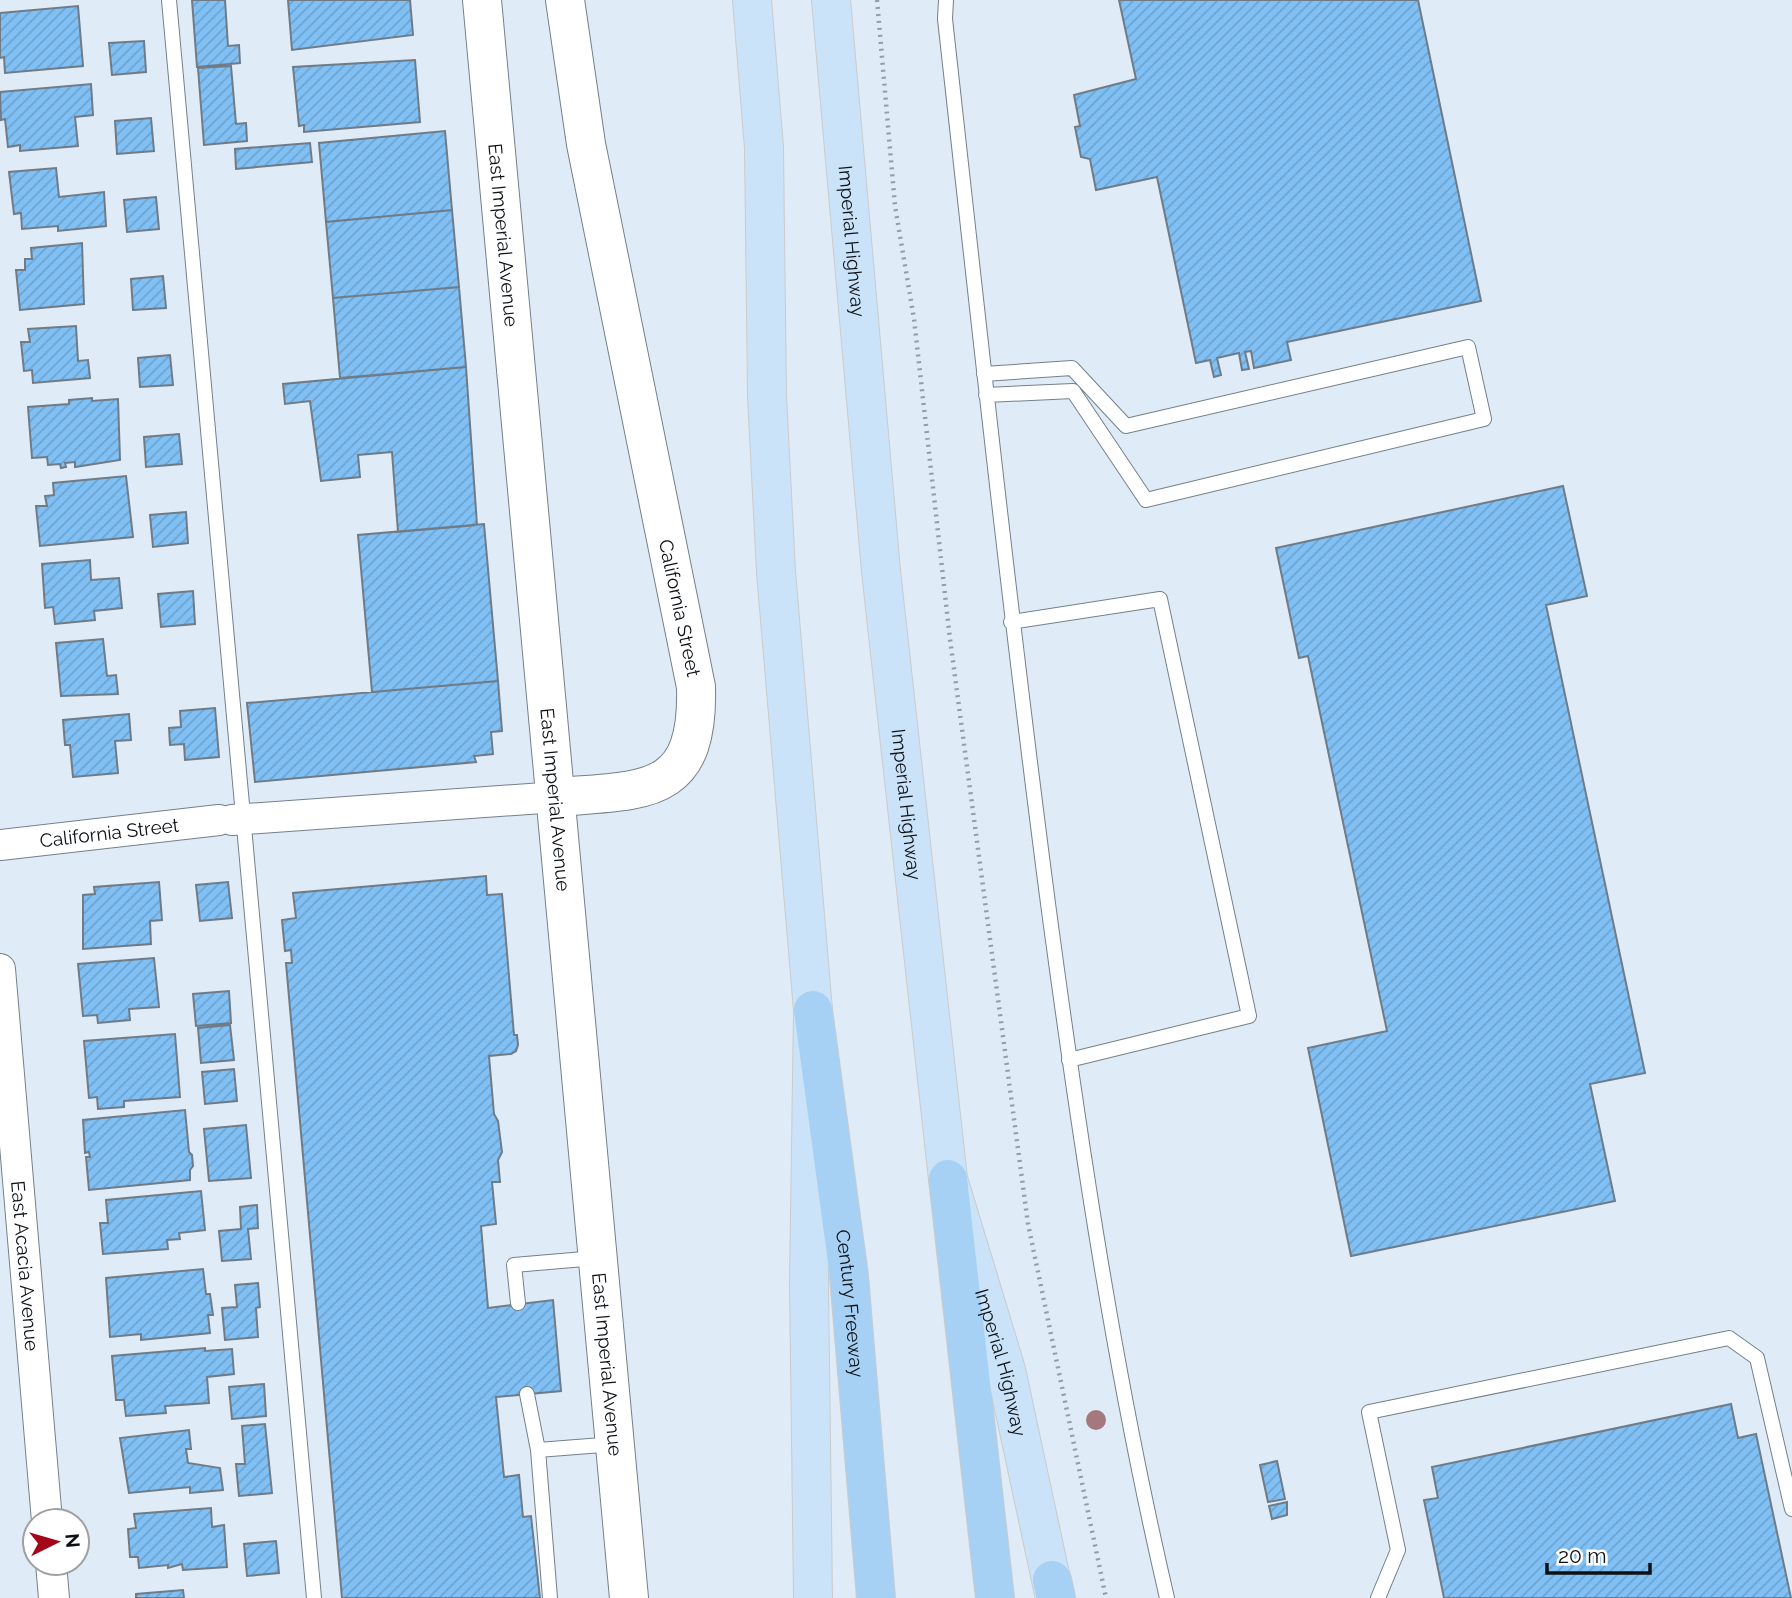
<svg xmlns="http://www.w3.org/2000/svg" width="1792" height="1598" viewBox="0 0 1792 1598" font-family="Raleway,sans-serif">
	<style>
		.building { fill: url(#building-hatch); stroke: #6f7b86; stroke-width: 2 }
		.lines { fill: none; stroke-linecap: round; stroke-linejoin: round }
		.lane-casing { stroke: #74808a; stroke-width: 16 }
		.street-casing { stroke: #74808a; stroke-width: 32 }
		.secondary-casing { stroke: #74808a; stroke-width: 40 }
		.primary-casing { stroke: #cacbcc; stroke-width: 40 }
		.highway-casing { stroke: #cacbcc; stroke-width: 40 }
		.path { stroke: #949da7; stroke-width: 4.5; stroke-dasharray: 2 5; stroke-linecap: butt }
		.lane { stroke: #fff; stroke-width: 14 }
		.street { stroke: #fff; stroke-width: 30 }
		.secondary { stroke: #fff; stroke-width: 38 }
		.primary { stroke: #cae3f8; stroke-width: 38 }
		.highway { stroke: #a7d1f4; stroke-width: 38 }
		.tree { fill: #a4787e }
		.labels { text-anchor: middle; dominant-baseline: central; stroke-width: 5; stroke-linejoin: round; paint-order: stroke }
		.street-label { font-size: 19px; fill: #0d1115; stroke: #fff }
	</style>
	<defs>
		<pattern id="building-hatch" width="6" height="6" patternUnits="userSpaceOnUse" patternTransform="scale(1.75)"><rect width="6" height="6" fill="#80c0f4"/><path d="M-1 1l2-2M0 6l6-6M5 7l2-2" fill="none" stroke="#6da4d0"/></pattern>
	</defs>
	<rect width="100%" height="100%" fill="#dfecf8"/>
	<path class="building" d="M192,0h33l3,46 11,-1 1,18 -43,4z
		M288,0h122l3,35 -121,15z
		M1119,0h299l63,301 -194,41 4,18 -37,8 -3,-17 -6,1 4,17 -7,1 -3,-17 -22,5 4,17 -7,2 -4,-17 -14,3 -39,-186 -61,13 -6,-31 -9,-2 -6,-30 5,-1 -6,-31 62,-16z
		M78,6l5,60 -78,7 -1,-16 -4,1v-45z
		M144,41l2,31 -34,3 -3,-32z
		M415,60l5,62 -116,10v-7l-5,1 -6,-59z
		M231,66l5,58 10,-1 1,18 -43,4 -6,-77z
		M91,84l2,31 -18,2 3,29 -58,5v-6l-12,2 -3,-28 -4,1 -1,-28z
		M151,118l3,33 -37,3 -2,-33z
		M445,131l7,79 -126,12 -7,-79z
		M310,143l2,19 -76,7 -1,-20z
		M56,168l3,29 45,-5 2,34 -48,5v-5l-36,3 -1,-16 -7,1 -5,-42z
		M156,197l3,32 -32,3 -3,-32z
		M452,210l7,77 -126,11 -7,-76z
		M82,243l2,61 -64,6 -4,-40h9v-11h7l-1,-11z
		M163,276l3,32 -33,2 -2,-31z
		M459,287l7,80 -126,11 -7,-80z
		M76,326l2,35 10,-1 2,18 -57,5 -1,-13 -8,1 -3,-29h9l-2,-13z
		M170,355l3,30 -33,2 -2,-29z
		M466,367l11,158 -79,7 -6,-80 -34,3 2,22 -39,4 -11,-80 -25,3 -2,-20z
		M92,398v3l26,-2 2,61 -45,7v-5l-10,1 1,4 -5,1 -1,-4 -12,1 -1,-8 -15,1 -4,-51 41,-3v-4z
		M179,434l3,30 -36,3 -2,-30z
		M126,476l7,61 -93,9 -4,-40h11l-2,-10 9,-1 -1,-12z
		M1563,486l24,110 -41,9 99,468 -55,11 25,117 -264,55 -43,-208 79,-17 -79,-375 -9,2 -23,-110z
		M186,512l2,31 -35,4 -3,-32z
		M484,524l14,157 -126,11 -14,-157z
		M90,560l1,20 28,-2 3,30 -28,3 1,9 -40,4 -2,-17 -8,1 -3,-44z
		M193,591l2,33 -34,3 -3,-33z
		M103,639l4,37 9,-1 2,19 -57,2 -5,-53z
		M498,681l4,50 -11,1 2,22 -19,2 2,6 -221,20 -8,-79z
		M215,708l4,49 -34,3 -1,-16 -14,1 -1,-17 12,-1 -1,-16z
		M129,714l2,26 -16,1 3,32 -45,4 -3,-32h-5l-2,-25z
		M486,876l1,19 15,-1 12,141h3l1,10 -2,6 -5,3 -22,2 5,58 4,7 4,31 -4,8 2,22h-8l4,42 -15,2 7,82 65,-8 8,91 -65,6 8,80 15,-2 4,42 8,-1 9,82h-198l-56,-635h6l-1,-13 -6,1 -3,-31 14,-2 -3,-25z
		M159,882l3,38 -12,1 1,23 -68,5v-54l12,-1 -1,-7z
		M228,882l4,36 -32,3 -4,-36z
		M154,958l5,49 -30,2 1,11 -32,3 -1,-8 -14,1 -5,-52z
		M229,991l2,32 -35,3 -3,-32z
		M230,1025l4,35 -33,3 -3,-35z
		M175,1034l5,63 -56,4v6l-26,2 -1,-12 -8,1 -5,-57z
		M234,1069l3,32 -32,3 -3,-32z
		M185,1110l4,42 3,3 1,11 -3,4v10l-101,10 -3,-33h4l-1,-5 -4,1 -2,-33z
		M246,1125l5,53 -42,3 -5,-52z
		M201,1191l4,39 -26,3 1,6 -13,1 1,9 -65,5 -3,-31h8l-2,-23z
		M257,1205l1,23 -10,1 3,30 -29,2 -3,-30 22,-2 -1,-22z
		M203,1269l3,25h4l3,21h-5l2,18 -69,7v-6l-31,3 -4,-59z
		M258,1283l2,24 -4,1 2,29 -33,3 -3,-32 15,-1 -2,-22z
		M205,1348v3l27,-2 2,25 -27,3 2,26 -44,3 1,7 -40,3 -2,-16h-8l-4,-44z
		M264,1384l2,32 -34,3 -3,-32z
		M1731,1404l7,34 18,-4 35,164h-347l-20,-98 14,-2 -6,-31z
		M265,1424l7,69 -33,3 -3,-32h9l-3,-38z
		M189,1430l2,19h-5l2,14 32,5 3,22 -33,3v-6l-61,6 -9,-55z
		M1277,1461l8,38 -17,3 -8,-37z
		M1287,1502v13l-15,4 -3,-13z
		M211,1508l1,19 12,-2 3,42 -44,3 -1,-6 -14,4v-3l-29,3 -1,-11h-8l-2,-28 8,-1 -2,-14z
		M276,1541l3,32 -32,3 -3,-32z
		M183,1590l1,8h-48v-4z"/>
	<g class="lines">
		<g class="lane-casing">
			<path id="lane" d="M169,0l145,1598
				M946,0l-1,19c33,298 65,595 104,892 31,230 65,460 118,687
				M984,374l88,-6 54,58 342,-79 16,72 -338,81 -73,-109 -87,4
				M1011,622l149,-23 89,417 -180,44
				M518,1303l-4,-38 82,-7
				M527,1394l11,56
				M550,1598l-12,-148 77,-6
				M1378,1598l20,-48 -29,-138 360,-74 28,20 35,151"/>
		</g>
		<g class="street-casing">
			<g id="street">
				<path d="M232,820l325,-23"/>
				<path id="s1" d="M0,845l219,-25"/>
				<path id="s2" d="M0,969l47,552"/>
				<path d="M51,1563l3,35"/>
			</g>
		</g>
		<g class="secondary-casing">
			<g id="secondary">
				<path id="s3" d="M482,0l147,1598"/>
				<path d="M557,797c89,-7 142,-1 139,-110l-110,-543 -21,-144"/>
			</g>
		</g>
		<g class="primary-casing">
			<g id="primary">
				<path d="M752,0l12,148 3,248 9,176 37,438 -4,273 4,315"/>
				<path id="s4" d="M831,0l50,571 67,608 58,191 49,228"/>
			</g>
		</g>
		<g class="highway-casing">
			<g id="highway">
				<path id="s5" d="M813,1010l36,266 27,322"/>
				<path d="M948,1179l47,419"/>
				<path d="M1052,1580l4,18"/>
			</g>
		</g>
		<path class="path" d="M877,0l18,206 19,113 36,320 78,585 78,374"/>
		<use href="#lane" class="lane"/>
		<use href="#street" class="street"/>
		<use href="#secondary" class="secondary"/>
		<use href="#primary" class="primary"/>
		<use href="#highway" class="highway"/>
	</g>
	<circle class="tree" cx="1096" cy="1420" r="10"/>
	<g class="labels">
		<g class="street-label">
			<text stroke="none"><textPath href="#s3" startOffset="236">East Imperial Avenue</textPath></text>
			<text stroke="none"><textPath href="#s4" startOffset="242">Imperial Highway</textPath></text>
			<text transform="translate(680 608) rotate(78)">California Street</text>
			<text stroke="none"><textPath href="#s3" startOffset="803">East Imperial Avenue</textPath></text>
			<text stroke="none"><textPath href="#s4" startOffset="808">Imperial Highway</textPath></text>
			<text stroke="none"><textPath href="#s1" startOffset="110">California Street</textPath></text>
			<text stroke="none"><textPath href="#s2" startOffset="298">East Acacia Avenue</textPath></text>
			<text stroke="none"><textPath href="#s5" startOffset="296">Century Freeway</textPath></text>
			<text stroke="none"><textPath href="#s4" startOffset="1376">Imperial Highway</textPath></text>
			<text stroke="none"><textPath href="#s3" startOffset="1370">East Imperial Avenue</textPath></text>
		</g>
	</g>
	<g transform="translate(56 1542) rotate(85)"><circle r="33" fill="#ffffff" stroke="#9ea0a1" stroke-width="2"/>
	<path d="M0-5L12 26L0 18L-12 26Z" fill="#a3071a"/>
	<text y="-10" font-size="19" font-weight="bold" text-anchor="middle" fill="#0d1115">N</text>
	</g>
	<path d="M1547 1563v10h103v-10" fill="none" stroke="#0d1115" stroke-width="3.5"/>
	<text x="1558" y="1563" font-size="21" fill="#0d1115" stroke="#ffffff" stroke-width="5" paint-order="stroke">20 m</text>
</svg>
